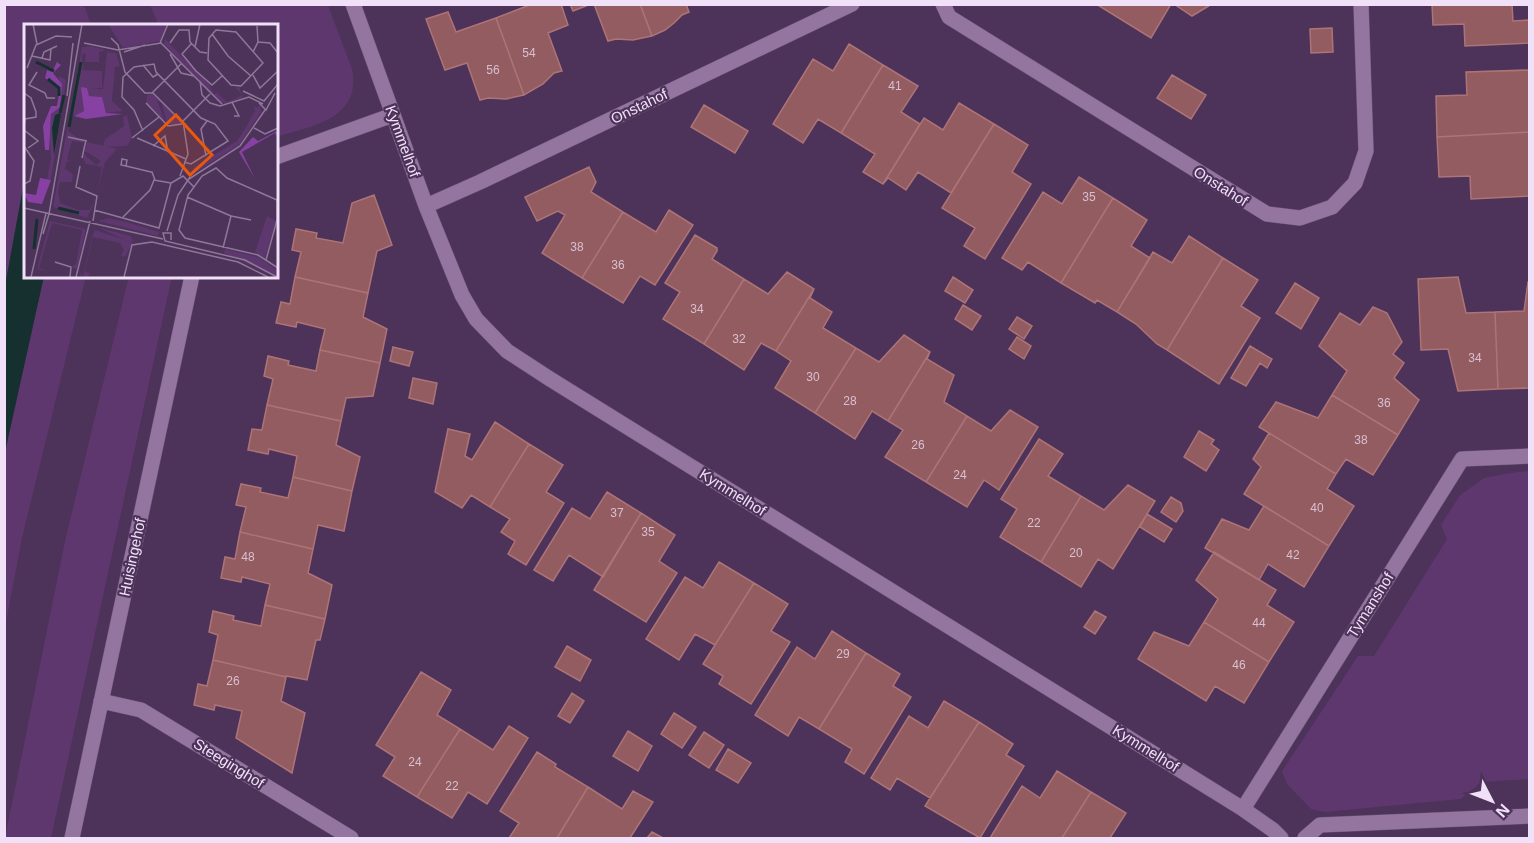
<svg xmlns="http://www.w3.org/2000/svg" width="1534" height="843" viewBox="0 0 1534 843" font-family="Helvetica,sans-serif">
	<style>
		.green { fill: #5d376d }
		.water { fill: #163030 }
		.building { fill: #935c60; stroke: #ad7478; stroke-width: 1.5 }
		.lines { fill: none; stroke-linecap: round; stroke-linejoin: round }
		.street-casing { stroke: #685171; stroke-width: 16 }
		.street { stroke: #9375a0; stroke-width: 15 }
		.labels { text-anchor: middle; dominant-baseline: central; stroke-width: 4.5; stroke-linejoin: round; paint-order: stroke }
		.number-label { font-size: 12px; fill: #d9bfd2 }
		.street-label { font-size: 15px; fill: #f0e0f8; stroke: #4d3259 }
		.inset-river { fill: none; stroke: #163030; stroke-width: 3 }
		.inset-road { fill: none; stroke: #8e7899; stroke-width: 1.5 }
		.view { fill: #e8590c; fill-opacity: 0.15; stroke: #e8590c; stroke-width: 3 }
		.inset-edge { fill: none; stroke: #f0e0f8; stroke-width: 3 }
	</style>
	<rect width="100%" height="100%" fill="#4d3259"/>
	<path class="green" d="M5,5h79l7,20 -65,1 -1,151 -20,109z
		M150,5h178l24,64c10,50 -40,57 -76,68v-111l-120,-1 1,-4z
		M44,276h42l-64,262 -17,90v-176z
		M129,276h43l-121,562h-46l60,-297z
		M1529,471v308l-48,3 -20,17 -136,13 -14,-3 -24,-25 -5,-13 76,-115h16l73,-117 -6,-14 19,-30 24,-17 25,-5z"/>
	<path class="water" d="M25,177l1,99h18l-39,176v-166z"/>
	<path class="building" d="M532,4h29l7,21 -20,8 14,38 -8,2 -11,11 -19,11 -28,-77z
		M570,4h21l-18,7z
		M594,4h46l12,32 -19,4 -17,-1 -8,2z
		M640,4h46l3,8 -7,3 -8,8 -9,7 -13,6z
		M1096,4h75l-20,34z
		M1174,4h38l-20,12z
		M1432,4h80l1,17 17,-1v23l-65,3 -1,-22 -31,1z
		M448,12l8,20 40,-14 28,77 -18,4 -18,-1 -8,2 -13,-37 -22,7 -19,-51z
		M1332,28l1,24 -22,1 -1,-24z
		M849,44l34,21 -42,68 -23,-14 -15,24 -30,-19 40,-65 20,12z
		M883,65l35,21 -17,26 19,12 -37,60 -20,-12 12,-18 -34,-21z
		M1530,70v62l-93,5 -1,-41 31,-1 -1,-23z
		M1172,75l34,20 -15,24 -34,-21z
		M959,103l35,21 -43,69 -33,-21 -12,18 -18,-12 -5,6 41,-66 19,12z
		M704,105l44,26 -13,22 -44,-26z
		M994,124l34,21 -16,27 19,12 -46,75 -21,-13 11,-18 -33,-20z
		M1530,132v64l-59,3 -1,-23 -31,1 -2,-40z
		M589,167l7,15 -5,10 32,20 -41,66 -40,-25 23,-38 -7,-4 -21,10 -12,-24z
		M1079,177l34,21 -52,85 -33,-21 -6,8 -20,-12 41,-66 19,12z
		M374,195l18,50 -15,6 -9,42 -73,-16 6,-25 -9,-2 4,-21 21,4 -1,5 27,5 9,-40z
		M1113,198l34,22 -16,26 19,12 -33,54 -20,-12 -2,3 -34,-20z
		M669,210l24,15 -38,60 -15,-9 -17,27 -41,-25 41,-66 33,20z
		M695,235l22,13v3l-5,8 32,20 -40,65 -41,-25 17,-27 -15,-9z
		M1189,236l34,22 -56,92 -10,-6 -21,-20 -19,-12 36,-60 19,11z
		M1223,258l35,22 -17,26 19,12 -41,66 -52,-34z
		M787,272l27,17 -38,62 -15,-8 -17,27 -40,-26 40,-65 24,15z
		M295,277l73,16 -5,24 24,12 -7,34 -60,-13 5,-21 -28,-7 -1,5 -20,-4 5,-21 9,2z
		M953,277l20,13 -8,13 -20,-12z
		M1458,277l8,36 29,-1 3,77 -40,2 -10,-42 -27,1 -3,-71z
		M1528,282h2v106l-32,1 -3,-77 29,-1z
		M1295,283l24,15 -18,31 -25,-16z
		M814,289l-4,9 22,14 -9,16 33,20 -41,65 -40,-25 16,-27 -15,-10z
		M963,305l18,11 -9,14 -17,-11z
		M1373,307l14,6 15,29 -9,12 11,9 -10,15 25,22 -21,35 -66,-40 15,-24 -28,-25 21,-33 20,12z
		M1017,317l15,9 -8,13 -15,-10z
		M904,335l26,17 -42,69 -16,-10 -17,28 -40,-26 41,-65 23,14z
		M1017,337l14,9 -7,13 -15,-10z
		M1250,346l22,13 -5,9 -7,-5 -14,23 -15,-8z
		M393,347l20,5 -4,14 -19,-5z
		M320,350l60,13 -7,33 -27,2 -5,23 -74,-16 6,-26 -9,-3 4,-20 21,5 -1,4 28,6z
		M930,352l-3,7 27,16 -10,27 23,14 -41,66 -41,-25 18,-27 -15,-9z
		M413,378l24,5 -4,21 -24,-6z
		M1332,395l66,40 -25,40 -27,-16 -10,15 -77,-47 17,-25 42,16z
		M267,405l74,16 -5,24 24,12 -8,34 -59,-14 4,-21 -28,-7 -1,5 -20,-4 4,-21 10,1z
		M1010,410l28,17 -39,63 -15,-10 -17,27 -41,-25 41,-66 24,15z
		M495,422l34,22 -39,63 -19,-12 -9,13 -27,-16 13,-63 22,5 -5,22 7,4z
		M1199,431l15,9 -3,4 8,6 -13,21 -22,-14z
		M1269,433l67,41 -9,15 27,17 -25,40 -85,-52 17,-27 -8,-8z
		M1039,439l24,15 -15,22 33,20 -40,66 -41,-25 17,-28 -16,-10z
		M529,444l34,21 -17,27 18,11 -38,62 -18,-11 7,-13 -14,-9 9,-13 -20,-12z
		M293,477l59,14 -8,40 -26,-6 -5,24 -73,-17 6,-25 -10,-2 5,-21 20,4 -1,4 28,6z
		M1128,485l27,16 -42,68 -15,-10 -17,28 -40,-25 40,-66 23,14z
		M607,492l34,21 -38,64 -34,-22 -16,26 -19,-11 38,-62 18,11z
		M1171,497l10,6 2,8 -7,11 -15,-10z
		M1264,506l65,40 -25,41 -36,-23 -9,16 -54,-32 17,-29 27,11z
		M641,513l34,22 -16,26 18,12 -31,49 -52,-32z
		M1147,514l25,15 -8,13 -24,-15z
		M240,532l73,17 -5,24 24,12 -7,34 -60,-14 5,-21 -28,-7 -1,5 -20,-4 4,-21 10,2z
		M1214,552l62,38 -9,15 27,17 -25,40 -65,-40 14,-23 -22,-19z
		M719,562l35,21 -39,62 -20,-11 -16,26 -33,-21 39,-62 18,11z
		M754,583l34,21 -17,27 19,11 -39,62 -32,-20 4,-8 -20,-12z
		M265,605l60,14 -5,21h-4l-9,40 -21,-4v1l-73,-17 5,-25 -9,-3 4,-21 21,5 -1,4 28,6z
		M1095,611l11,6 -11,17 -11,-7z
		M1204,622l65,40 -25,41 -29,-17 -9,15 -68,-42 16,-27 35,14z
		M832,631l34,22 -47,76 -20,-12 -11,19 -33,-21 42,-68 18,12z
		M567,646l24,14 -11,21 -25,-14z
		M866,653l34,21 -7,12 18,11 -47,77 -19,-12 7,-13 -33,-20z
		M213,660l73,17 -5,24 24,12 -13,60 -56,-35 6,-27 -27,-6 -1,5 -20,-5 4,-21 9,2z
		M421,672l30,18 -14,25 23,14 -43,68 -34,-21 12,-19 -19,-12z
		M572,693l12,8 -14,22 -12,-7z
		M944,701l35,21 -49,76 -33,-20 -7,12 -19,-12 38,-62 19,12z
		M674,713l22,14 -14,21 -21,-14z
		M979,722l34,22 -7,11 18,11 -44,72 -55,-32z
		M509,726l19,12 -41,66 -19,-12 -16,26 -35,-21 43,-68 33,21z
		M628,731l24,15 -14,25 -25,-15z
		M704,732l20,13 -15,23 -20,-13z
		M728,749l23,14 -13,20 -22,-13z
		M537,752l19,12 -1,3 33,20 -31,51h-48l10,-15 -19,-12z
		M1057,771l34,21 -29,46h-72l32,-52 18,12z
		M588,787l34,22 11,-18 20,11 -23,36h-73z
		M1091,792l35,21 -16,25h-48z
		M652,832l11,6h-16z"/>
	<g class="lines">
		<g class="street-casing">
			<path id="street" d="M353,4l73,202 36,89 14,24 31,32 43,28 693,430 30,21 8,8
				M943,4l6,13 318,197 33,4 32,-11 23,-24 11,-32 -5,-147
				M276,157l117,-42
				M426,206l54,-24 372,-178
				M101,701l40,9 210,128
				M1243,809l219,-350 68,-3
				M72,838l120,-562
				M1305,838l15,-13 210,-9"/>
		</g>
		<use href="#street" class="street"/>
	</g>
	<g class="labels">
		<g class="number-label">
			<text x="529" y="53">54</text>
			<text x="493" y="70">56</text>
			<text x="895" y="86">41</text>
			<text x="1089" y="197">35</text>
			<text x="577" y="247">38</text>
			<text x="618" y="265">36</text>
			<text x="697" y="309">34</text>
			<text x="739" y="339">32</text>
			<text x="1475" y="358">34</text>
			<text x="813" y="377">30</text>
			<text x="850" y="401">28</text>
			<text x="1384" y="403">36</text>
			<text x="1361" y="440">38</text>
			<text x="918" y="445">26</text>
			<text x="960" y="475">24</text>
			<text x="1317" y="508">40</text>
			<text x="617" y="513">37</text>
			<text x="1034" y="523">22</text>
			<text x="648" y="532">35</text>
			<text x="1076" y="553">20</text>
			<text x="1293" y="555">42</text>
			<text x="248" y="557">48</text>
			<text x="1259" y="623">44</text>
			<text x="843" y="654">29</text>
			<text x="1239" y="665">46</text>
			<text x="233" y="681">26</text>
			<text x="415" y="762">24</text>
			<text x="452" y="786">22</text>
		</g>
		<g class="street-label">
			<text transform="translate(639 106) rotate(-26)">Onstahof</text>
			<text transform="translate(403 141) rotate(70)">Kymmelhof</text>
			<text transform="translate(1221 186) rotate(32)">Onstahof</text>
			<text transform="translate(733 492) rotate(32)">Kymmelhof</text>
			<text transform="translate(132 557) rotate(-78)">Huisingehof</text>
			<text transform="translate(1370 605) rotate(-58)">Tymanshof</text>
			<text transform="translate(1146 748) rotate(32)">Kymmelhof</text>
			<text transform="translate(229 763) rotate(32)">Steeginghof</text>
		</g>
	</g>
	<g transform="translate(24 24)">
		<rect width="254" height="254" fill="#4d3259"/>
		<path d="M84,0h59l-7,17 -37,7zM141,15l44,45 5,11 2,-3 11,10 15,-7 -6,-7 3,-1 4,10 -17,6 -7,-1 -55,-58zM66,22l16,4 -7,2v10h-14l1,-9 -4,2 1,15 19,1v17l-11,1h12l4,-37 9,1 4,13 -5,1 -3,34 11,10 -17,2 -4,-16 -13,-1 -2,-8h-5l3,23 -13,5 -4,15 17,12 -13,-2 -5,18 4,3 -4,-1 -2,8 8,5 -1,8h-12l-2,10 2,11 19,7h10l6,-9 -8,17 -34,-11 29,-160zM35,52l7,4 -1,9 -14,91 -4,-1 4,-21 -3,-30 4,-16 8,-5zM129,70l28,28 -1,2h-13l-5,-20 -5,-4 8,22 -19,-19 1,-8zM229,81l4,3 3,-3 1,7 -21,32 -50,32 4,-9 43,-26 20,-31 -10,14 8,-14zM103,91l5,23 -5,8 -24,1 2,-8 19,-13 -1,-9zM63,118l30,7 -12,13 -8,31 5,-26 -16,-3 -3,-6 1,-4 12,11 5,-4 -16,-10zM243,192l9,5 -11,37 -10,-6zM84,194l22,5 29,9 -1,4 -60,-15zM26,197l36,8 -9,40 -6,-2 5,-3 6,-34 -30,-7 -13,45 9,3 -11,-2zM73,203l34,9 2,5h-5l5,1 -8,15 -4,-1 3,-6 -4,-7 -27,-6 -8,35 5,1 -2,4 -6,-1 -2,-4 4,4v-3l9,-39 2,-4 30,10zM201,225l33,8 19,13v7l-53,-24z" fill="#5d376d"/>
		<path d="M33,38l4,3 -8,8 9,11 -2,23 -9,7 -2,36h-4l-2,-24 8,-20h6l3,-18 -15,-10 2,-8 5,2zM57,63l6,1 2,8 13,1 4,16 17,1 -37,5 -12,-3 10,-5zM253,107v6l-2,-4 -33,19 13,27 -16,-27 14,-15 5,4zM16,154l11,2 -9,24 -14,-2 -4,-9 12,2z" fill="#8741a3"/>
		<path d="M36,89l1,1 -7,41 -2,-27 3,-13z" fill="#163030"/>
		<path class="inset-river" d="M12,38l18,9M24,55l11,9v8M36,89l4,-18M45,103l12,-65M34,184l21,5M10,225l3,-30"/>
		<path class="inset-road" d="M9,0l4,20M192,6l20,2 27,31 -22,23 -10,-1 -23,-25 1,-22zM188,10l16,22 23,20M87,14l7,7 7,27 20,21h7l29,-29M234,18l12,1 8,10M60,19l34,7 43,-7 61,61M136,19l8,-19M146,19l9,-13h10l1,12 10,10 7,1M168,19l-10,11 14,17 16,14 10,-9M171,23l5,-23M100,28l21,-7M229,28l5,-10 -1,-16M146,30l11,19 13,3M8,32l18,4 1,-11M18,34l2,-6 13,-6M119,41l10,12 5,-3M3,44l9,-23 20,-9 16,1M13,48l-8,13 16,8 2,5h8M229,51l7,13 18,-17M176,57l2,14 8,8 10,3 29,-9 14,7M219,67l21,10 14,-17M128,68l30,30M0,69l7,5 5,14v5l-11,2 -1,8M43,72l6,-53M208,78l7,14h-5M122,79l22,23 14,-2M235,79l7,7 9,-17M230,104l11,6 13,-6M0,106l14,11 -10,7M119,107l-9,-21 -12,-13 1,-20 11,-10 20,-3 2,8 45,46 14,6 13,17 -37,23 -7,-2M44,113l19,4M108,114l27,-21M113,114l49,21M0,122l10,15 -4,20 -6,3M129,122l12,-10 3,16M182,132l-5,-27 6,-8M58,134l4,-18M56,142l-4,21 21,9 -4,25M102,142l1,-6 -5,-1 -1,6 5,1 25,6h1l3,8M156,152l8,-22 -5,-33 27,-27M165,155l51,-33 25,-36M163,173l44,19 -8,32M253,176l-50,-22 -11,-10 -14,8 -14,19 -9,35 6,8 73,17 20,13M0,184l139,31M70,186l65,18 12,-45 12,-7 11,11M25,190l33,-190M207,192l20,4M99,193l27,-27 4,-10 17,3M143,207l11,-36 12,-18M19,210l6,-20M147,216v-7h-8l2,8 80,19 32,17M242,236l11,-40v-20M31,238l16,5 -1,10M7,253l15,-64M52,253l14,-56M100,253l8,-32 20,-3 86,20 30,15"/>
		<path class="view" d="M152,91l36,40 -22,20 -35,-40z"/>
		<rect width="254" height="254" class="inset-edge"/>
	</g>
	<rect width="1534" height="843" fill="none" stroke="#f0e0f8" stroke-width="12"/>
	<g transform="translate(1492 801) rotate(132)" stroke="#4d3259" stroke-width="4.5" paint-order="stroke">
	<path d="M0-4.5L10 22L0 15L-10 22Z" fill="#f0e0f8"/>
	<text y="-9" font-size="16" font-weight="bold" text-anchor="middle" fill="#f0e0f8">N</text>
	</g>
</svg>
